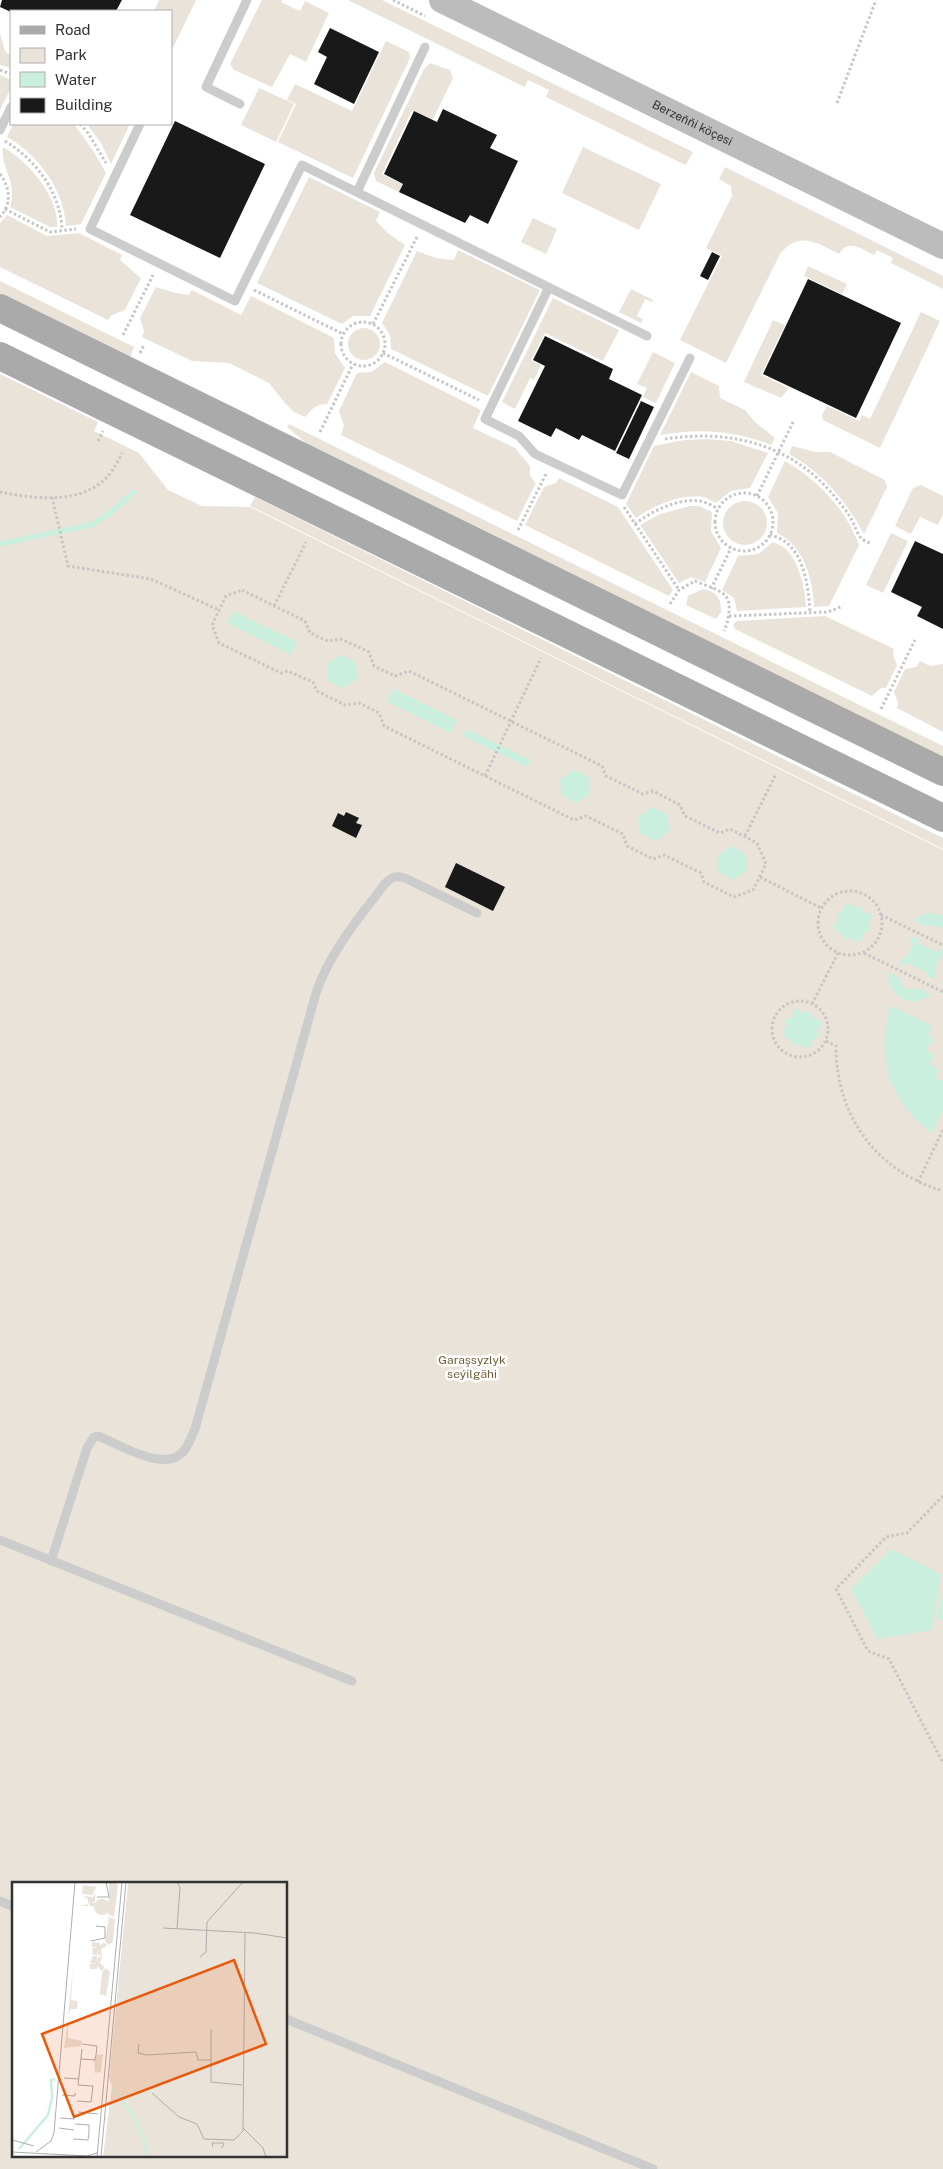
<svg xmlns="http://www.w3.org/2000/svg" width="943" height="2169" viewBox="0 0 943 2169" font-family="'Public Sans',sans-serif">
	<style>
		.green { fill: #eae3d9; fill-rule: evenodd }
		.water { fill: #cbefde }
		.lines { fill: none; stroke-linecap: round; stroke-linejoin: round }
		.stream { stroke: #cbefde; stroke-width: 5.5 }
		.building { fill: #191919 }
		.path { stroke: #c6c6c6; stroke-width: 3; stroke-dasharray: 2.5 2.5; stroke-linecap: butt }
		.lane { stroke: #ccc; stroke-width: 9 }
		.secondary { stroke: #bcbcbc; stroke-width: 26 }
		.primary { stroke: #aaa; stroke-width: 28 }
		.labels { text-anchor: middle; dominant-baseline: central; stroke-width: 5; stroke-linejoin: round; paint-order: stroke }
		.street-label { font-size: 12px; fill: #323232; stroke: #fff }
		.park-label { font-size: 12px; fill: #715f3b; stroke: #fff }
		.inset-river { fill: none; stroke: #cbefde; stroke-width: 2.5 }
		.inset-road { fill: none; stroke: #adadad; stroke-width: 1 }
		.view { fill: #e8590c; fill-opacity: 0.15; stroke: #e8590c; stroke-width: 2.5 }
		.inset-edge { fill: none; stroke: #323232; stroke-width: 2.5 }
	</style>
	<rect width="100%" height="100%" fill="#fff"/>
	<path class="green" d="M159,0h37l-25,52v-41h-17z
		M262,0h20l-1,2 19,9 5,-10 24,12 -23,49 -16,-8 -18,33 -38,-17 -4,-6z
		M348,0h34l311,152 -7,13 -3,-1 -137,-67 3,-7 -21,-10 -3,7z
		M0,33l5,18 6,5v12l-11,-3z
		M386,41l23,11 1,6 -57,120 -75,-36 18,-38 -9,-4 8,-16 57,27z
		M430,63l20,7 3,8 -20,41 -21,-9 -30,64 20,10 -3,8 -23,-11 -2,-8 50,-104z
		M0,75l11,5v8l-11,22z
		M259,88l35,16 -18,38 -35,-17z
		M13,124h61l20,28 12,21 -25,51 -15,2c-2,-36 -28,-72 -59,-89z
		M87,124h37l5,2 -18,38 -10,-21z
		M3,147c24,13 57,51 54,80h-7l-40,-20c8,-28 -10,-37 -7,-60z
		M583,147l78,37 -22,46 -77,-37z
		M725,167l218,109v13l-52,-26 2,-5 -16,-8 -3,5c-12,-6 -26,-17 -35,-1 -22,-11 -40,-24 -59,0l-54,109 -46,-23 42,-84 -16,-8 26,-52 -1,-10 -12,-7z
		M309,177l71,35 -4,9 13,13 16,11 -35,71h-17l-11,8 -85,-41z
		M7,215l40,21 32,-3 43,22 -2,5 21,18 -16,32 -13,5 -4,5 -108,-53v-44z
		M533,218l24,11 -11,25 -25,-12z
		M458,250l82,40 -52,106 -97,-47 -1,-14 -8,-12 35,-72 19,7 18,2z
		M808,266l39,18 -5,10 -38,-18z
		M0,281l134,66 -4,10 -130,-64z
		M156,287l20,6 13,2 3,-5 49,25 10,-19 83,42 1,15 10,15 -18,36c-11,0 -15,5 -22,13l-11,-5 -9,-9 -16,-20 -40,-20 -37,-2 -50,-24 2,-6 -4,-13z
		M631,289l22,11 -1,2 -7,-3 -8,17 6,3 -2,4 -22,-11z
		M553,298l66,32 -16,31 -58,-28 -14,27 10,5 -7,15 -4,-2 -15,31 -13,-7z
		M921,312l19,9 -60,127 -57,-28 -1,-5 5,-9 32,15 3,-6 8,4z
		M773,320l12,5 -24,50 28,13 -8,10 -37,-16z
		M348 344a16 16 0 1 1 32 0a16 16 0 1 1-32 0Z
		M653,352l22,11 -19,40 -13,-6 4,-9 -10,-4z
		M385,362l96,48 -8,18 42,20 15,18v10l6,7 -19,38 -176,-86 3,-10 -5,-14 18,-38 14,-1z
		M691,372l28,14 1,12 25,12 10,12 20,16 -4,7c-37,-15 -72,-17 -111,-10z
		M0,374l98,48 -4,9 45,22 29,37 34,16 48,1 693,343v1319h-943zM14,1883h272v272h-272z
		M289,424l654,322v12l-636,-314 -20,-17z
		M707,439l24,2 37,12 -18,35 -19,3 -15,12c-4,-2 -10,-6 -14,-6 -23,-3 -49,9 -66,21l-10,-14 28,-58 30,-6z
		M792,446l24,6h14l55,28 2,7 -23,47c-19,-34 -41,-61 -75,-80z
		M785,461c33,19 61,48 74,84l-30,61 -15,1c-1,-28 -10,-61 -37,-74l1,-20 -10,-16z
		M559,478l59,29 55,83 -4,6 -144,-71 19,-38 12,-4z
		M921,485l22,11v18l-5,11 -18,-8 -9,17 -16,-8 18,-38z
		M255,497l688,341v11l-693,-343z
		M723 523a22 22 0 1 1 44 0a22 22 0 1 1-44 0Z
		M690,506h9l13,6 -1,19 10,17 -16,34 -14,-5 -12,6 -39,-58 20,-11z
		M891,533l17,8 -25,52 -17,-8z
		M773,542c4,2 10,4 14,8 13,15 18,38 19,57l-69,4 -3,-13 -12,-8 16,-34 20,-2z
		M703,589c13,2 19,10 18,23l-5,7 -30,-14 2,-9z
		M825,616l69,33 -1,6 4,10 -11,23h-5l-9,8 -137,-67 -2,-4 4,-4z
		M920,661l10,5 13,-2v68l-46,-24 1,-6 -4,-10 11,-23 11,-2z"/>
	<path class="water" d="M233,611l64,31 -6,13 -64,-32z
		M341,655l15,7 1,17 -14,9 -15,-7 -1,-17z
		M393,689l64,31 -6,13 -64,-31z
		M467,729l64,31 -3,7 -65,-31z
		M574,770l15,7 1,17 -14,9 -15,-8 -1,-16z
		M652,807l16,8 1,17 -14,9 -15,-8 -2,-16z
		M731,846l15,8 1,16 -14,10 -15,-8 -1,-16z
		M848,903l7,5 6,-3 2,7 8,2 1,4 -4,7 2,6 -6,2 -3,8 -4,1 -7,-4 -6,2 -2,-7h-4l-5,-6 5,-7 -2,-6 6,-2 3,-8z
		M927,913l16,2v15l-5,-4h-13l-11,-6z
		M913,936l6,3 -1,4 20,9 2,-3 3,1v8l-3,-1 -6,14 3,2 -3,6 -7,-3 1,-3 -20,-10 -2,3 -6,-3 3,-6 3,1 7,-14 -4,-1z
		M888,972l11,6 4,8 4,3h13l11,6c-20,15 -43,2 -43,-23z
		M891,1006l40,19 -3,9 5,5v4l-6,3v5l6,3 1,3 -5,6 2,3 6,2 2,3 -3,6 2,4 5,-1v30l-11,23c-43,-30 -57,-78 -41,-127z
		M798,1009l6,4 6,-2 3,7 7,2 2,4 -5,7 2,6 -6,2 -3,8 -4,1 -6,-4 -7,1 -2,-6h-4l-5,-6 5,-7 -2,-6 6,-2 3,-8z
		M891,1549l50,25 -9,56 -55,9 -26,-50z
		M942,1585l1,35h-6z"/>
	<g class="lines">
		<path class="stream" d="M0,544l94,-20 21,-15 19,-17"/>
	</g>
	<path class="building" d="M2,0h120l-6,11 -105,1 -11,-5z
		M330,28l49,24 -25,52 -40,-20 13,-27 -9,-5z
		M443,109l54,26 -7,13 28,13 -30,63 -18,-9 -5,8 -66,-31 4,-8 -19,-10 30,-63 23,11z
		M175,121l90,43 -45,94 -90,-43z
		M712,252l8,4 -12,24 -8,-4z
		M808,279l93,44 -45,95 -93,-44z
		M545,336l68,33 -4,10 33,16 -27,56 -33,-16 -3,5 -23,-12 -5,9 -33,-16 27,-55 -12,-6z
		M641,401l13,6 -25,52 -13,-6z
		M915,541l28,13v75l-26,-13 5,-9 -31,-15z
		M346,812l13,6 -3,5 6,2 -6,13 -24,-12 6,-13 6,3z
		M456,863l49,24 -12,24 -48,-24z"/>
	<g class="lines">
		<path class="path" d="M393,0l32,16
			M0,70l11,4
			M837,103l39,-103
			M80,124l8,9 18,30
			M5,141c31,19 56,52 57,89
			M0,174c10,13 12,30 0,43
			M5,209l45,23 26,-3
			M254,290l89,44
			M341 344a22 22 0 1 1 44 0a22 22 0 1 1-44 0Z
			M373,324l44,-87
			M123,335l30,-60
			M140,353l4,-8
			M383,353l96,47
			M320,432l33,-68
			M665,439c65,-10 127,5 170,58 5,6 10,12 14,18 5,7 7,18 13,24 3,2 7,4 10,5
			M98,441l5,-10
			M0,492c31,6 72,12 99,-8 11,-7 17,-19 23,-31
			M715 522a29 29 0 1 1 58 0a29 29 0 1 1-58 0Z
			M757,496l37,-76
			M52,497l16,69 83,13 68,31
			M624,507l55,83
			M635,524c17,-13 43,-26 65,-23 6,1 13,5 18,8
			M518,530l28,-56
			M770,534c5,3 13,5 17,9 18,15 22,48 23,70
			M711,589l20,-41
			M242,590l63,31 5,12 18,8 13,-2 28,13 5,14 21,10 14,-5 193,95 4,10 37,18 10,-3 27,14 5,11 35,17 10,-4 27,14 9,21 -13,26 -19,7 -30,-15 -3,-9 -37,-18 -11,4 -26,-13 -4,-12 -37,-18 -12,4 -190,-94 -5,-13 -20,-10 -14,2 -28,-14 -4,-9 -25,-11 -7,2 -62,-30 -7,-18 14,-29z
			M670,604l9,-14 16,-9c9,4 23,8 30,14 8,8 3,28 -1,36
			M274,606l32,-64
			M729,616l99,-4 15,-6
			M881,709l34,-69
			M485,776l56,-118
			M745,836l31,-62
			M760,877l61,31
			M818 923a32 32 0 1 1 64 0a32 32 0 1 1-64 0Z
			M881,915l62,30
			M864,953l79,39
			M772 1029a28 28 0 1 1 56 0a28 28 0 1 1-56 0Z
			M812,1004l26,-51
			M826,1041l10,5c0,70 40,125 107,145
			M918,1182l25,-52
			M943,1496l-36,37 -21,4 -50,52 32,62 21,8 54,104"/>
		<path class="lane" d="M240,104l-34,-17 41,-87
			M140,124l-50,105 145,72 67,-136 345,171
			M0,130l11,-23
			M357,192l68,-145
			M549,287l-64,132 34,17 16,18 87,41 68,-137
			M0,1540l352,141
			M51,1561l36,-113 7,-11 4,-1c21,8 64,36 84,17 7,-7 9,-16 13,-24l121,-436c14,-41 42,-74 68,-108 7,-8 11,-10 21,-7l72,35
			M0,1901l14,6
			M286,2019l367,150"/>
		<path class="secondary" id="s1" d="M442,0l501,246"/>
		<path class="primary" d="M0,308l943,464
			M0,356l943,462"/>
	</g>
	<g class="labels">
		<g class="street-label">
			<text stroke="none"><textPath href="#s1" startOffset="279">Berzeňňi köçesi</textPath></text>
		</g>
		<g class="park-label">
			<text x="472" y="1360">Garaşsyzlyk<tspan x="472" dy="14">seýilgähi</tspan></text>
		</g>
	</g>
	<g transform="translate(12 1882)">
		<rect width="275" height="275" fill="#fff"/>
		<path d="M275,0v275h-184l9,-71 -3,-8 19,-195zM97,1h8l1,3 -4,31 -6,-3zM71,3l13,2 -1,15 -4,1h4l-1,4 -4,-1 -1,-5 -1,5h-7l7,-2v-5l-5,-3 10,1 3,-4 -1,-5 -2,7 -11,-1zM82 25a8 8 0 1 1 16 0a8 8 0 1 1-16 0ZM97,35l6,2 -2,23 -5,3 -3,-4zM80,60l8,1v3l4,-4 3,4 -6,3 1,7 -4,-1v-5l-1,5h-4l-1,-7h6l-6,-1zM81,74h4v6l1,-5h4l-2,6 5,5 -4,3 -3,-5 -1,3h-7v-5h6l-6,-1zM61,86l-2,32 7,1 -1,8h-6l-3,7zM94,86l4,4 -4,24 -6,-2 2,-22zM56,137v19l14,3 -1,5 -17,2zM91,172l-2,18 -6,1 -1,-12 3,-6z" fill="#eae3d9"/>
		<path class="inset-river" d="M101,207l20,26 10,22 4,20M7,267l29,-34 4,-17 -1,-18 4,-1"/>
		<path class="inset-road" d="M85,15h12l-3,-15M151,46l92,5 32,5M165,46l3,-40 -3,-6M79,59l14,-3v-11l-9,-1M188,75l6,-5 1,-30 36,-40M199,147v53l31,3M127,162l-1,9 9,2 49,-3 2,8h13M69,177l14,1 1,-5 1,-9 -15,-2M52,196l15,1M140,211l27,24 18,7 7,15 30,1 9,-9 2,-199M50,213l13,1v-3M65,219l14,1 2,-16 -15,-1 4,-36M66,230l20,2M48,236l15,1M47,246l15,2M231,246l20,20 3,9M61,257l15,1 1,-8v-7l-14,-1M0,258l22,6M201,265l-1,-4h12l-2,5M0,270l75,4 10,-3M24,270l15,-11 3,-8 21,-251M85,275l25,-275M89,275l25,-275"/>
		<path class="view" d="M222,78l32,84 -192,73 -32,-83z"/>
		<rect width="275" height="275" class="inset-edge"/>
	</g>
	<rect x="10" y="10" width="162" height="115" fill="#ffffff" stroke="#adadad"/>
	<rect x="20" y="26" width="25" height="8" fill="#aaaaaa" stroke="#adadad"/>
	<text x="55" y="35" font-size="15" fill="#323232">Road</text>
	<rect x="20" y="48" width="25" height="15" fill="#eae3d9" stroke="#adadad"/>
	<text x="55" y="60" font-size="15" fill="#323232">Park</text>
	<rect x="20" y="72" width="25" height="15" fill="#cbefde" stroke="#adadad"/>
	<text x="55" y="85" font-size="15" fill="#323232">Water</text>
	<rect x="20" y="98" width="25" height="15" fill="#191919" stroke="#adadad"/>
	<text x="55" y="110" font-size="15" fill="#323232">Building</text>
</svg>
